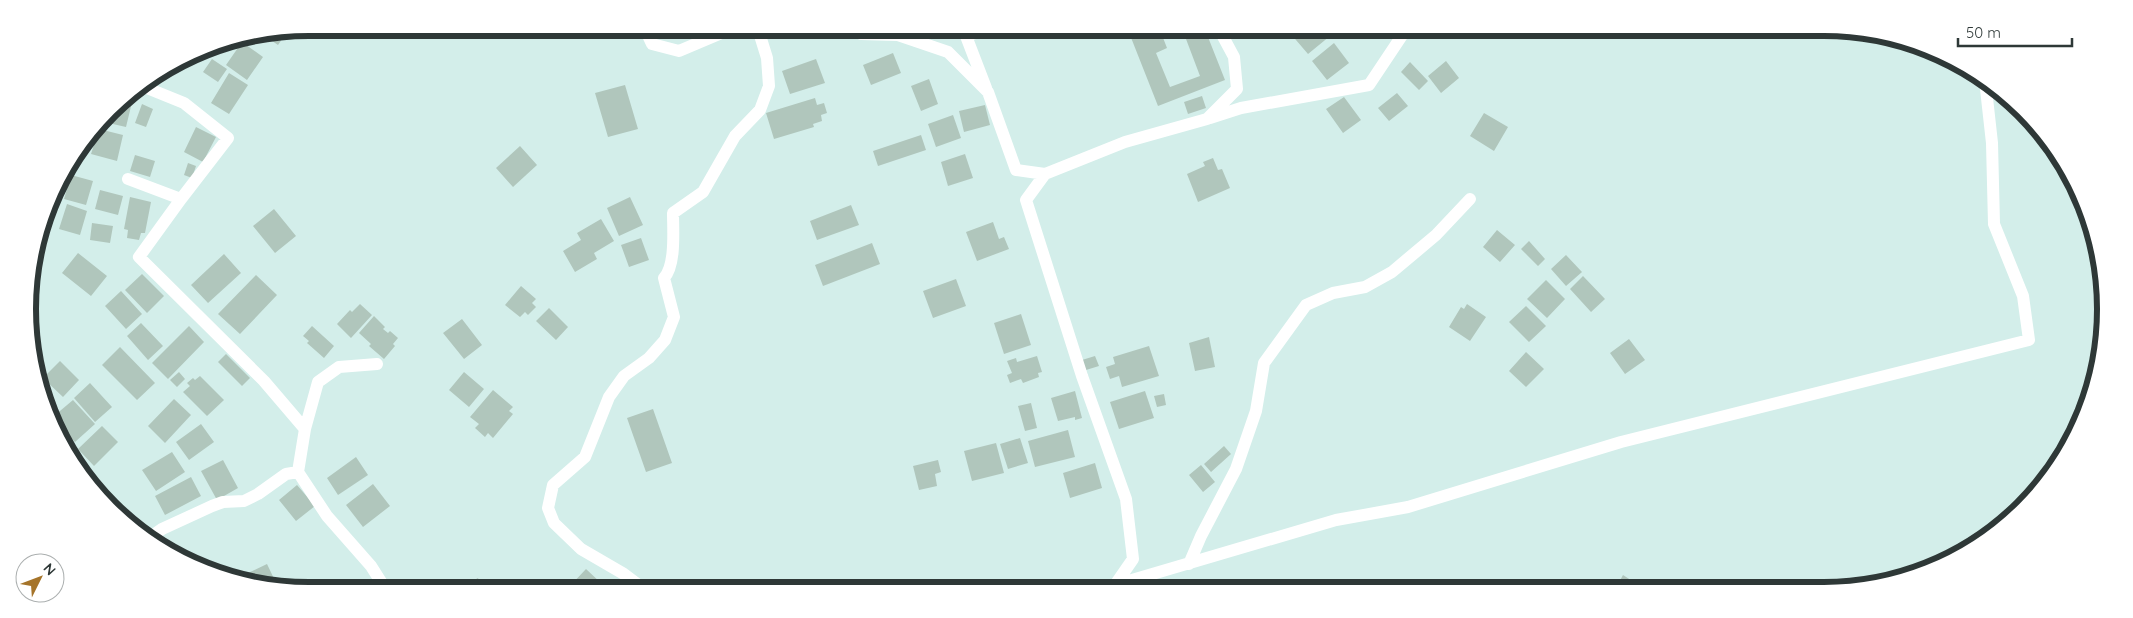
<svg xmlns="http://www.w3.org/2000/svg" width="2133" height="618" viewBox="0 0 2133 618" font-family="Quicksand,sans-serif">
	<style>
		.building { fill: #b0c6bc }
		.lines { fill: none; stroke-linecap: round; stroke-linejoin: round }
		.street { stroke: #fff; stroke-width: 12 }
		.rim { fill: none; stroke: #2e3837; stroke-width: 6 }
	</style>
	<rect width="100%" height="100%" fill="#d3eeea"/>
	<path class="building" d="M1128,30h32l7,18 -11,5 14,34 30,-11 -14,-37 20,-7 19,48 -67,26z
		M1293,31h32l5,5 -22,18 -18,-21z
		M287,32l-9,13 -13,-9z
		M242,42l21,15 -16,23 -21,-15z
		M1334,43l15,20 -22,17 -15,-19z
		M893,53l8,20 -30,12 -8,-20z
		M212,59l15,10 -9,13 -15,-10z
		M816,59l9,24 -35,11 -8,-23z
		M1446,61l13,17 -18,15 -13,-17z
		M1410,62l18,19 -9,9 -18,-18z
		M229,73l19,12 -19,29 -18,-11z
		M929,79l9,25 -17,7 -10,-25z
		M625,85l13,44 -30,8 -13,-44z
		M1397,93l11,13 -19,15 -11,-13z
		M1202,96l4,12 -18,6 -4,-12z
		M125,97l8,1 -7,29 -22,-5z
		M1344,97l17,23 -18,13 -17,-24z
		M815,98l2,7 7,-2 3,10 -6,2 1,6 -9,3 1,3 -40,12 -8,-26z
		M142,104l11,5 -7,18 -11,-4z
		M985,105l5,20 -26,7 -5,-21z
		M1484,113l24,14 -14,24 -24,-15z
		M953,115l8,23 -25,9 -8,-23z
		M196,127l20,10 -13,25 -19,-10z
		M99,129l24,6 -6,26 -26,-7z
		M921,135l5,15 -48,16 -5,-15z
		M520,146l17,19 -24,22 -17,-19z
		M965,154l8,24 -25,8 -7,-24z
		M135,155l20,6 -5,16 -20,-6z
		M1213,158l5,12 4,-1 8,19 -32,14 -11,-28 18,-8 -2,-4z
		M188,163l8,3 -4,12 -8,-3z
		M71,175l22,6 -7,24 -22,-6z
		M100,190l23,6 -5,19 -23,-6z
		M130,197l21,5 -6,31h-4l-2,7 -12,-2 1,-8 -4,-1z
		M630,197l13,28 -24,11 -12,-28z
		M53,198l3,1 -6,15h-1z
		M67,204l20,7 -7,24 -21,-6z
		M851,205l8,20 -42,15 -7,-19z
		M274,209l22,27 -21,17 -22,-27z
		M601,219l13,22 -20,12 3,6 -22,13 -12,-21 18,-11 -4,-7z
		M993,222l6,17 5,-2 5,12 -32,12 -11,-29z
		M92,223l21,3 -3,17 -20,-3z
		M1497,230l18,15 -15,17 -17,-15z
		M641,238l8,22 -20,7 -8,-22z
		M1529,241l16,18 -7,7 -17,-17z
		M872,243l8,21 -57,22 -8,-21z
		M78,253l29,23 -16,20 -29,-23z
		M224,254l17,19 -33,30 -17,-18z
		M1566,255l16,17 -16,14 -15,-17z
		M142,274l22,22 -17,17 -22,-23z
		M256,275l21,20 -37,39 -22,-20z
		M1583,276l22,23 -14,13 -21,-23z
		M956,279l10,27 -33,12 -10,-27z
		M1546,280l19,19 -18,19 -20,-19z
		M521,286l15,13 -4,4 4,4 -8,8 -3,-3 -5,5 -15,-12z
		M121,291l21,23 -16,15 -21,-23z
		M360,304l12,11 -21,23 -14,-14 13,-14 2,2z
		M1467,304l19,13 -16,24 -21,-14 12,-20 3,2z
		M1526,306l20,20 -17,16 -20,-20z
		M549,308l19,19 -12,13 -20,-19z
		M1021,314l10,31 -27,9 -10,-31z
		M374,316l11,11 -2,2 5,4 2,-2 8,7 -5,6 2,2 -11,13 -15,-13 2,-2 -12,-11z
		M462,319l20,26 -18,14 -21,-26z
		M141,323l22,23 -15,14 -21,-24z
		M189,326l15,16 -36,37 -16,-16z
		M312,326l22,20 -10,12 -17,-15 2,-2 -6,-5z
		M1209,337l6,30 -20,4 -6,-28z
		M1629,339l16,21 -20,14 -15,-21z
		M1149,346l10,30 -37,11 -3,-11 -9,3 -4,-12 9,-3 -2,-7z
		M120,347l35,36 -18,17 -35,-35z
		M1526,352l18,17 -18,18 -17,-16z
		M226,354l24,24 -8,8 -24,-24z
		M1037,356l5,16 -4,1 1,4 -16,6 -2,-4 -11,4 -3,-8 5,-2 -5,-12 9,-3 1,4z
		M1095,356l4,10 -13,4 -4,-10z
		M60,361l19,19 -16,17 -20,-19z
		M179,372l6,7 -8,8 -7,-7z
		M464,372l20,17 -15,18 -20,-17z
		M200,376l24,24 -17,16 -24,-24 7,-6 -3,-3 6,-5 2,2z
		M90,383l22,24 -17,15 -21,-24z
		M493,390l20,17 -4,4 4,3 -20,24 -5,-5 -3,4 -10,-9 4,-4 -9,-7z
		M1075,391l7,27 -7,2v-3l-17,4 -7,-23z
		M1145,391l9,27 -35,11 -9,-27z
		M1164,394l2,11 -9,2 -3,-11z
		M174,399l17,16 -26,28 -17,-17z
		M73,400l22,24 -20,18 -18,-19 -3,-7z
		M1031,403l6,25 -12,3 -7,-25z
		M653,409l19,54 -26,9 -19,-54z
		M201,424l13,18 -25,18 -13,-18z
		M102,426l16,16 -24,24 -16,-17z
		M1068,430l7,27 -40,10 -7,-26z
		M1020,438l8,25 -20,6 -8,-25z
		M996,443l8,30 -32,8 -8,-30z
		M1224,446l7,8 -20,18 -7,-8z
		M172,452l13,20 -29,19 -14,-21z
		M356,457l12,18 -30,20 -11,-17z
		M223,460l15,28 -21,12 -16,-29z
		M938,460l3,12 -6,2 2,12 -18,4 -6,-24z
		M1095,463l7,25 -32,10 -7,-25z
		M1201,465l14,17 -12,10 -14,-17z
		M191,477l10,19 -36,19 -10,-19z
		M99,482l16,25h-1l-22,-21z
		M373,484l17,22 -27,21 -17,-22z
		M297,485l18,21 -19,15 -17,-21z
		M267,564l10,21h-23l-6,-12z
		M586,569l16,15 -1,2h-31z
		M1623,575l20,13h-27z
		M478,578l3,8h-18z"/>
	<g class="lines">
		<path class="street" d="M645,29l7,15 27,7 52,-22
			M853,29l8,5 37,1 50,17 40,40 28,78 29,4 -19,26 56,176 44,123 7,60 -18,26h-3
			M964,30l2,6 18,-6
			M966,36l20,52
			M142,86l42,17 44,35 -47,61
			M1210,118l31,-10 128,-23 36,-54
			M1045,174l80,-32 82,-23 30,-30 -3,-32 -14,-26
			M128,179l53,20 -42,58 125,124 41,48 -7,43 29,44 44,50 12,19
			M305,429l13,-47 21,-15 38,-3
			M148,539l14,-10 50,-23 11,-4 21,-1 14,-7 28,-20 12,-2
			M1189,564l12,-28 35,-67 20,-58 8,-48 42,-58 27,-12 32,-6 27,-15 44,-37 34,-36
			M1115,585l221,-65 72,-13 213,-65 408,-102 -6,-44 -29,-72 -2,-81 -7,-63
			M640,586l-16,-12 -43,-25 -27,-26 -6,-15 5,-23 32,-28 24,-60 15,-21 25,-18 16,-18 9,-23 -10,-39c12,-13 9,-48 9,-65l30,-21 32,-56 25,-26 9,-24 -2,-28 -9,-29"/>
	</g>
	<path d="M0 0H2133V618H0ZM309 36H1824A273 273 0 0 1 2097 309V309A273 273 0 0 1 1824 582H309A273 273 0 0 1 36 309V309A273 273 0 0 1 309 36Z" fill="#fff" fill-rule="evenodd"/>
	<path class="rim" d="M309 36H1824A273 273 0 0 1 2097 309V309A273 273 0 0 1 1824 582H309A273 273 0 0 1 36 309V309A273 273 0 0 1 309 36Z"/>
	<g transform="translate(40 578) rotate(48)"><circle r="24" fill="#ffffff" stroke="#abafaf"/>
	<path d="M0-4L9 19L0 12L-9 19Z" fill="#a5742a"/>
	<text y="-8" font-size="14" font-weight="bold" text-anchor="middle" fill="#2e3837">N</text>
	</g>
	<path d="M1958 38v8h114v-8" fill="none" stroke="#2e3837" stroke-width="2.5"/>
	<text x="1966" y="38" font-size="15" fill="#2e3837" stroke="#ffffff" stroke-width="4" paint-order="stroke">50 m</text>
</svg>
